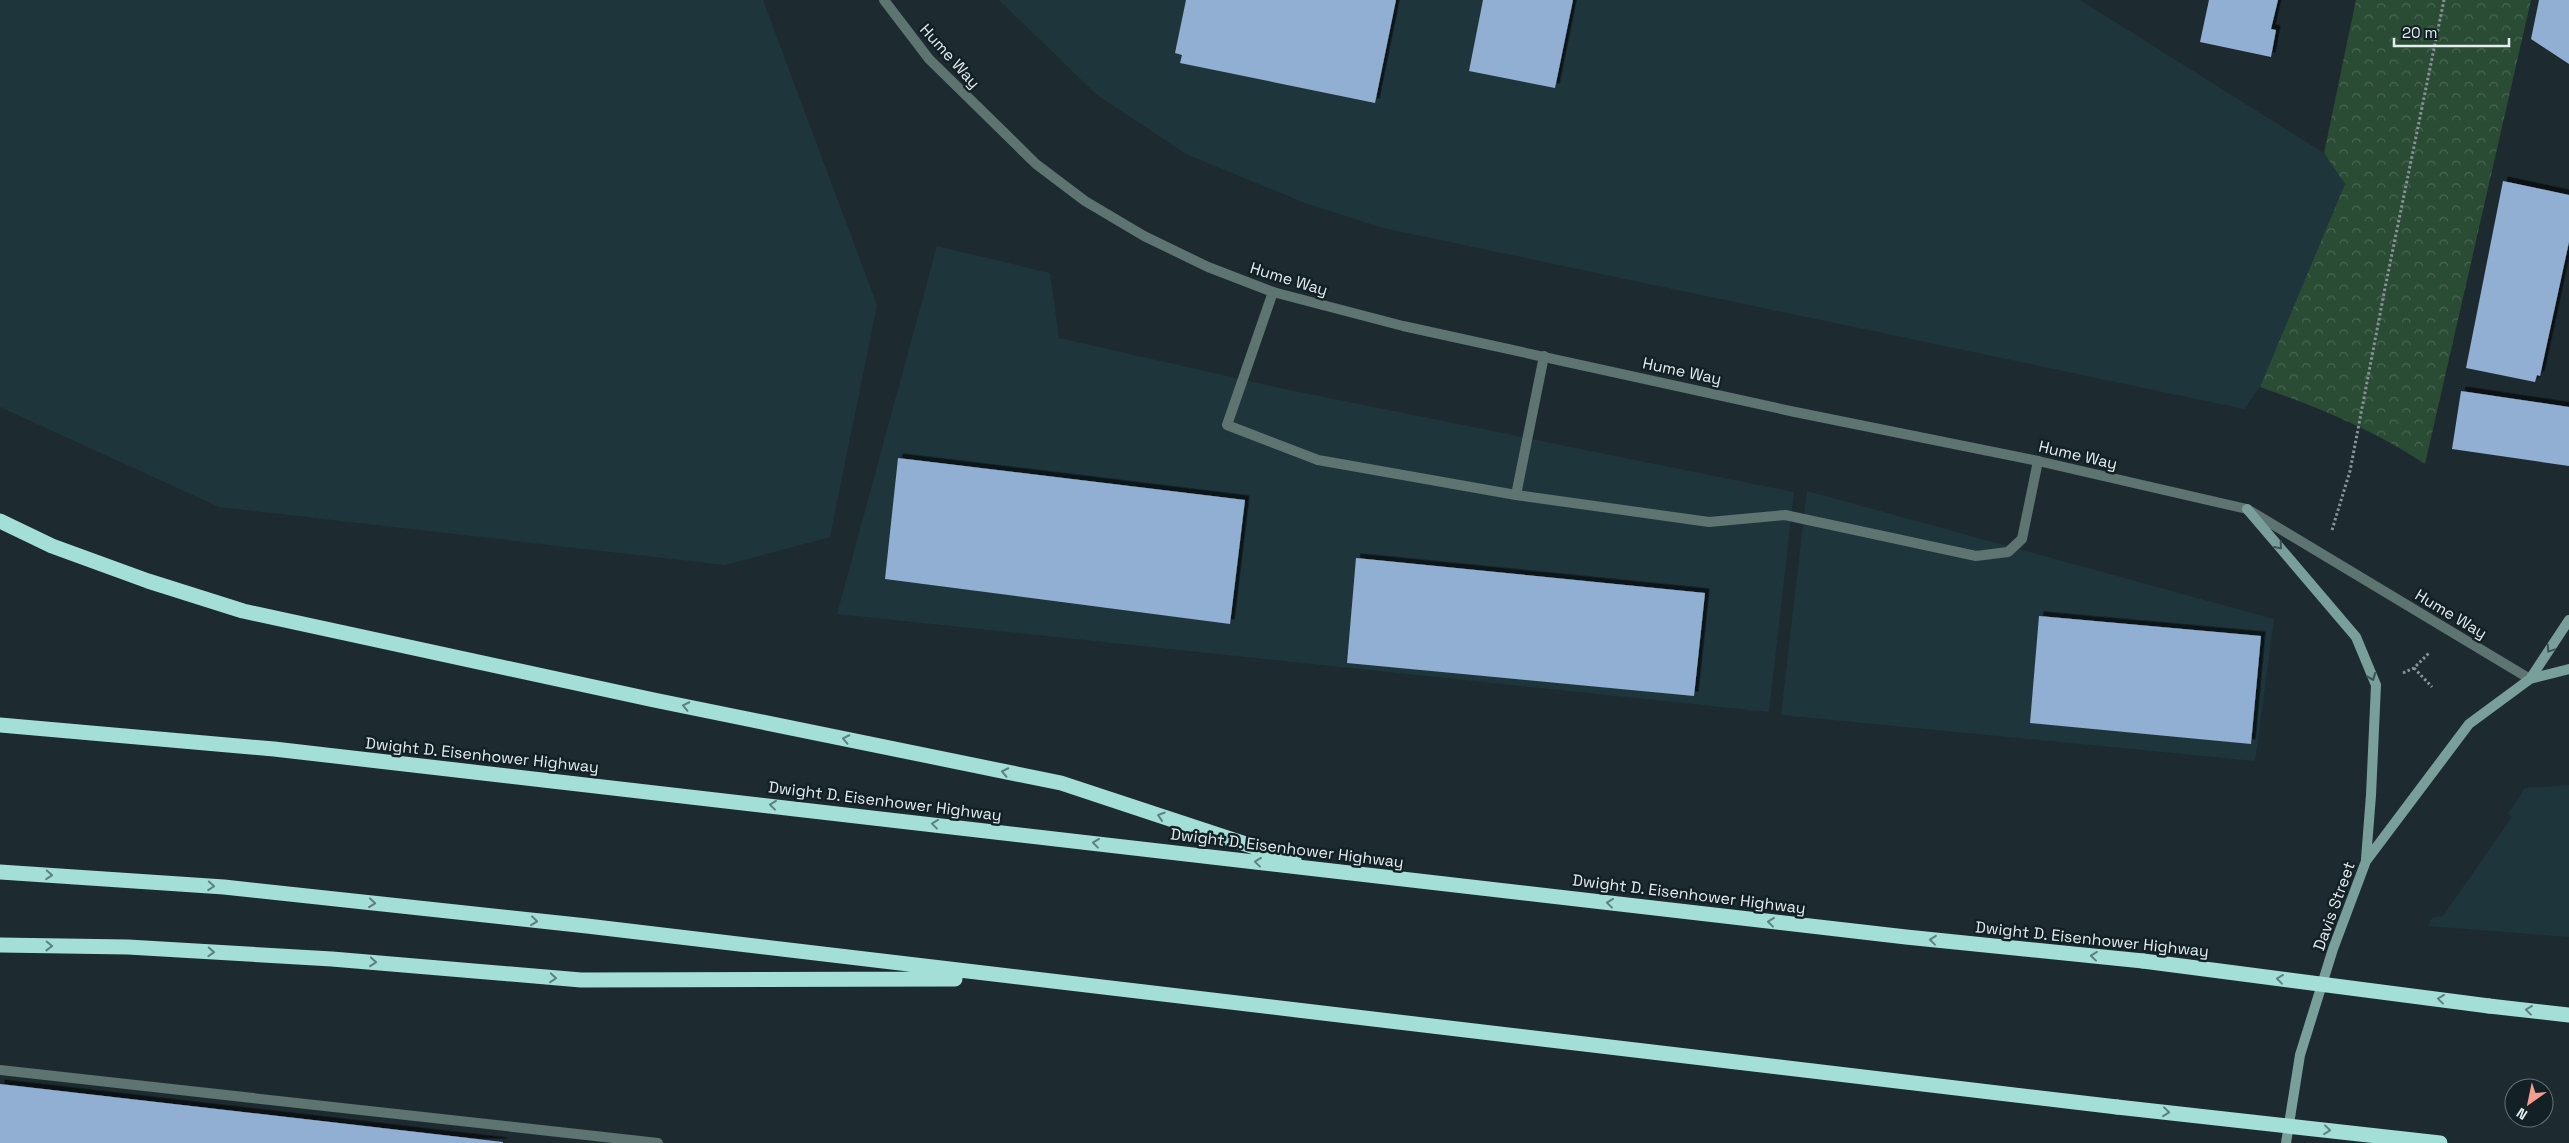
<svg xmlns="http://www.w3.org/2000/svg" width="2569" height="1143" viewBox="0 0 2569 1143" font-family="'Space Grotesk',sans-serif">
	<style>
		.built { fill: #1f353c }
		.park { fill: url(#park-crowns) }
		.building { fill: #91aed3; filter: url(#shadow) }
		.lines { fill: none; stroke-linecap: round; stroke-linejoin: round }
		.path { stroke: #889397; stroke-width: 3; stroke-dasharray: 2.5 2.5; stroke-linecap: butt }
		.service { stroke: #5d7471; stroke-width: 10 }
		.tertiary { stroke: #5d7471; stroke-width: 10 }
		.secondary { stroke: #799f9a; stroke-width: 10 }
		.motorway { stroke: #a3dfd7; stroke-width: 15 }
		.motorway-bridge { stroke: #a3dfd7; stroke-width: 15 }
		.oneway { stroke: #3c5354 }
		.oneway2 { stroke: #5b807e }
		.labels { text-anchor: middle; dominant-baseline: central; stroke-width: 5; stroke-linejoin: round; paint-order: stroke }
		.street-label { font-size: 16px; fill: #e3ecef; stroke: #132126 }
	</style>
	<defs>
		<pattern id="park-crowns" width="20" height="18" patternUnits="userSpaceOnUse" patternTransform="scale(1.25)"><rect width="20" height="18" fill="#2a4c34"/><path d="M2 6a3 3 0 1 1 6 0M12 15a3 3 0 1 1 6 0" fill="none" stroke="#496652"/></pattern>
		<filter id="shadow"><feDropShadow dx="4.5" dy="-4.5" stdDeviation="0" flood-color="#0009"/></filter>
	</defs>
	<rect width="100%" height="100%" fill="#1d2b30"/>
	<path class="built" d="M0,0h763l114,305 -47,232 -105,28 -506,-58 -219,-100z
		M999,0h1081l244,153 21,31 -85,203 -16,22 -861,-181 -78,-25 -119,-49 -89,-59z
		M937,246l113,27 9,65 230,52 505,102 -25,220 -932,-98z
		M1807,491l467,128 -19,142 -474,-46z
		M2569,785v152l-141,-11 4,-8 11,-2 69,-99 -4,-3 17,-26z"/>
	<path class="park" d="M2356,0h175l-106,464c-51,-34 -108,-57 -165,-77l85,-203 -21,-31z"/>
	<path class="building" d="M1186,0h210l-21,103 -195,-40 2,-8 -7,-2z
		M1483,0h90l-18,88 -86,-17z
		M2209,0h69l-7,29 5,1 -5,27 -71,-15z
		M2539,0h30v64l-38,-25z
		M2503,181l66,14v47l-29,134 -3,-1 -2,7 -69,-14z
		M2461,391l108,16v59l-117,-17z
		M898,458l347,42 -15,124 -345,-45z
		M1356,558l349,35 -11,103 -347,-33z
		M2039,616l222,20 -10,108 -221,-21z
		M0,1084l503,58v1h-503z"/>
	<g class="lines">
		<path class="path" d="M2332,530l18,-59 35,-183 59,-288
			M2414,668l18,19
			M2403,673l11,-5 16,-16"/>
		<path class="service" d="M1273,292l-46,133 91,35 198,35 193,27 76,-7 191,41 32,-4 14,-13 16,-78
			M1516,495l28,-139
			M0,1070l658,73"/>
		<path class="tertiary" d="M884,0l45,59 107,105 49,37 59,35 64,31 65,25 130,34 392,86 243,49 209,48 283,170"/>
		<path class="secondary" d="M2247,509l109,128 20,48 -5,110 -5,64
			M2530,679l39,-10
			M2286,1143l14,-88 33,-106 33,-88 103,-137 61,-45 39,-59"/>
		<path class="motorway" d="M0,521l52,25 96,35 95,30 411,89 407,83 233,77
			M0,725l274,24 1632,188 237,24
			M0,872l224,15 363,39 1530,181
			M0,945l128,2 204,12 249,21 374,-1
			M2489,1006l80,9"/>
		<path class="motorway-bridge" d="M2143,961l346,45
			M2117,1107l323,36"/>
	</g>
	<defs><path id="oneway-chevron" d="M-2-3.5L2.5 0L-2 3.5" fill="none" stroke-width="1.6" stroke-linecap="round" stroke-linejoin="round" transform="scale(1.25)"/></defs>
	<g class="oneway">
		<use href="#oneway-chevron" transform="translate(2279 546) rotate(49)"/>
		<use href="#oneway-chevron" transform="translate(2550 649) rotate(124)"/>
		<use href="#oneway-chevron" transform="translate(2372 677) rotate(68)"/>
	</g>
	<g class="oneway2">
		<use href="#oneway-chevron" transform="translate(686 706) rotate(-168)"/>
		<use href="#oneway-chevron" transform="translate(846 739) rotate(-168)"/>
		<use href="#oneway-chevron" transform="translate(1005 772) rotate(-168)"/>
		<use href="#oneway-chevron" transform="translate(773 805) rotate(-173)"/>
		<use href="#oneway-chevron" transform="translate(1161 816) rotate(-162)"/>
		<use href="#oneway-chevron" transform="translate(935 824) rotate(-173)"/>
		<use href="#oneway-chevron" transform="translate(1096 843) rotate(-173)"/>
		<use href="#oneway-chevron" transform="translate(1258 862) rotate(-173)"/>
		<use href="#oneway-chevron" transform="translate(49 875) rotate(4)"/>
		<use href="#oneway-chevron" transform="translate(211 886) rotate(4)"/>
		<use href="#oneway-chevron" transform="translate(372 903) rotate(6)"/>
		<use href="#oneway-chevron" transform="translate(1610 903) rotate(-173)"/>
		<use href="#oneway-chevron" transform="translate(534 921) rotate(6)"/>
		<use href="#oneway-chevron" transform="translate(1771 922) rotate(-173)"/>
		<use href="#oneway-chevron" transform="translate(1933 940) rotate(-174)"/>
		<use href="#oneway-chevron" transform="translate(49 946) rotate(1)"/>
		<use href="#oneway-chevron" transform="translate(211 952) rotate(3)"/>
		<use href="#oneway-chevron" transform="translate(2094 956) rotate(-174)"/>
		<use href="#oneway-chevron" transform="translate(373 962) rotate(5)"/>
		<use href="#oneway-chevron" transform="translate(553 978) rotate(5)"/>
		<use href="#oneway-chevron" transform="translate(2280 979) rotate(-173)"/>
		<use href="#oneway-chevron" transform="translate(2441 999) rotate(-173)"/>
		<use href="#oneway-chevron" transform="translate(2529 1010) rotate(-173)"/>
		<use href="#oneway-chevron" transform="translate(2166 1112) rotate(6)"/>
		<use href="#oneway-chevron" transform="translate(2327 1130) rotate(6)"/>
	</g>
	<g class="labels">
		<g class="street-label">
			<text transform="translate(950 56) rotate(48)">Hume Way</text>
			<text transform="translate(1289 279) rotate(17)">Hume Way</text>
			<text transform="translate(1682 371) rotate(12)">Hume Way</text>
			<text transform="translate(2078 455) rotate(13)">Hume Way</text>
			<text transform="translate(2451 614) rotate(31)">Hume Way</text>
			<text transform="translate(482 755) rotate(6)">Dwight D. Eisenhower Highway</text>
			<text transform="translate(885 801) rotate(7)">Dwight D. Eisenhower Highway</text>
			<text transform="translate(1287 848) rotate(7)">Dwight D. Eisenhower Highway</text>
			<text transform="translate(1689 894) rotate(7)">Dwight D. Eisenhower Highway</text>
			<text transform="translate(2334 906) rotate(-70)">Davis Street</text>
			<text transform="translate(2092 939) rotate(6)">Dwight D. Eisenhower Highway</text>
		</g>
	</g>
	<g transform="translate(2529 1103) rotate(213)"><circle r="24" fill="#132126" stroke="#667276"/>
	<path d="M0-4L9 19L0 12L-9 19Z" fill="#f59d8e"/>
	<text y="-8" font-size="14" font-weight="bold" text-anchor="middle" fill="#e3ecef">N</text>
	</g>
	<path d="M2394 38v8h115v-8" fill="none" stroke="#e3ecef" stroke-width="2.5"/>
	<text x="2402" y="38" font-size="15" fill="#e3ecef" stroke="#132126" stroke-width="4" paint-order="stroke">20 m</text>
</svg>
